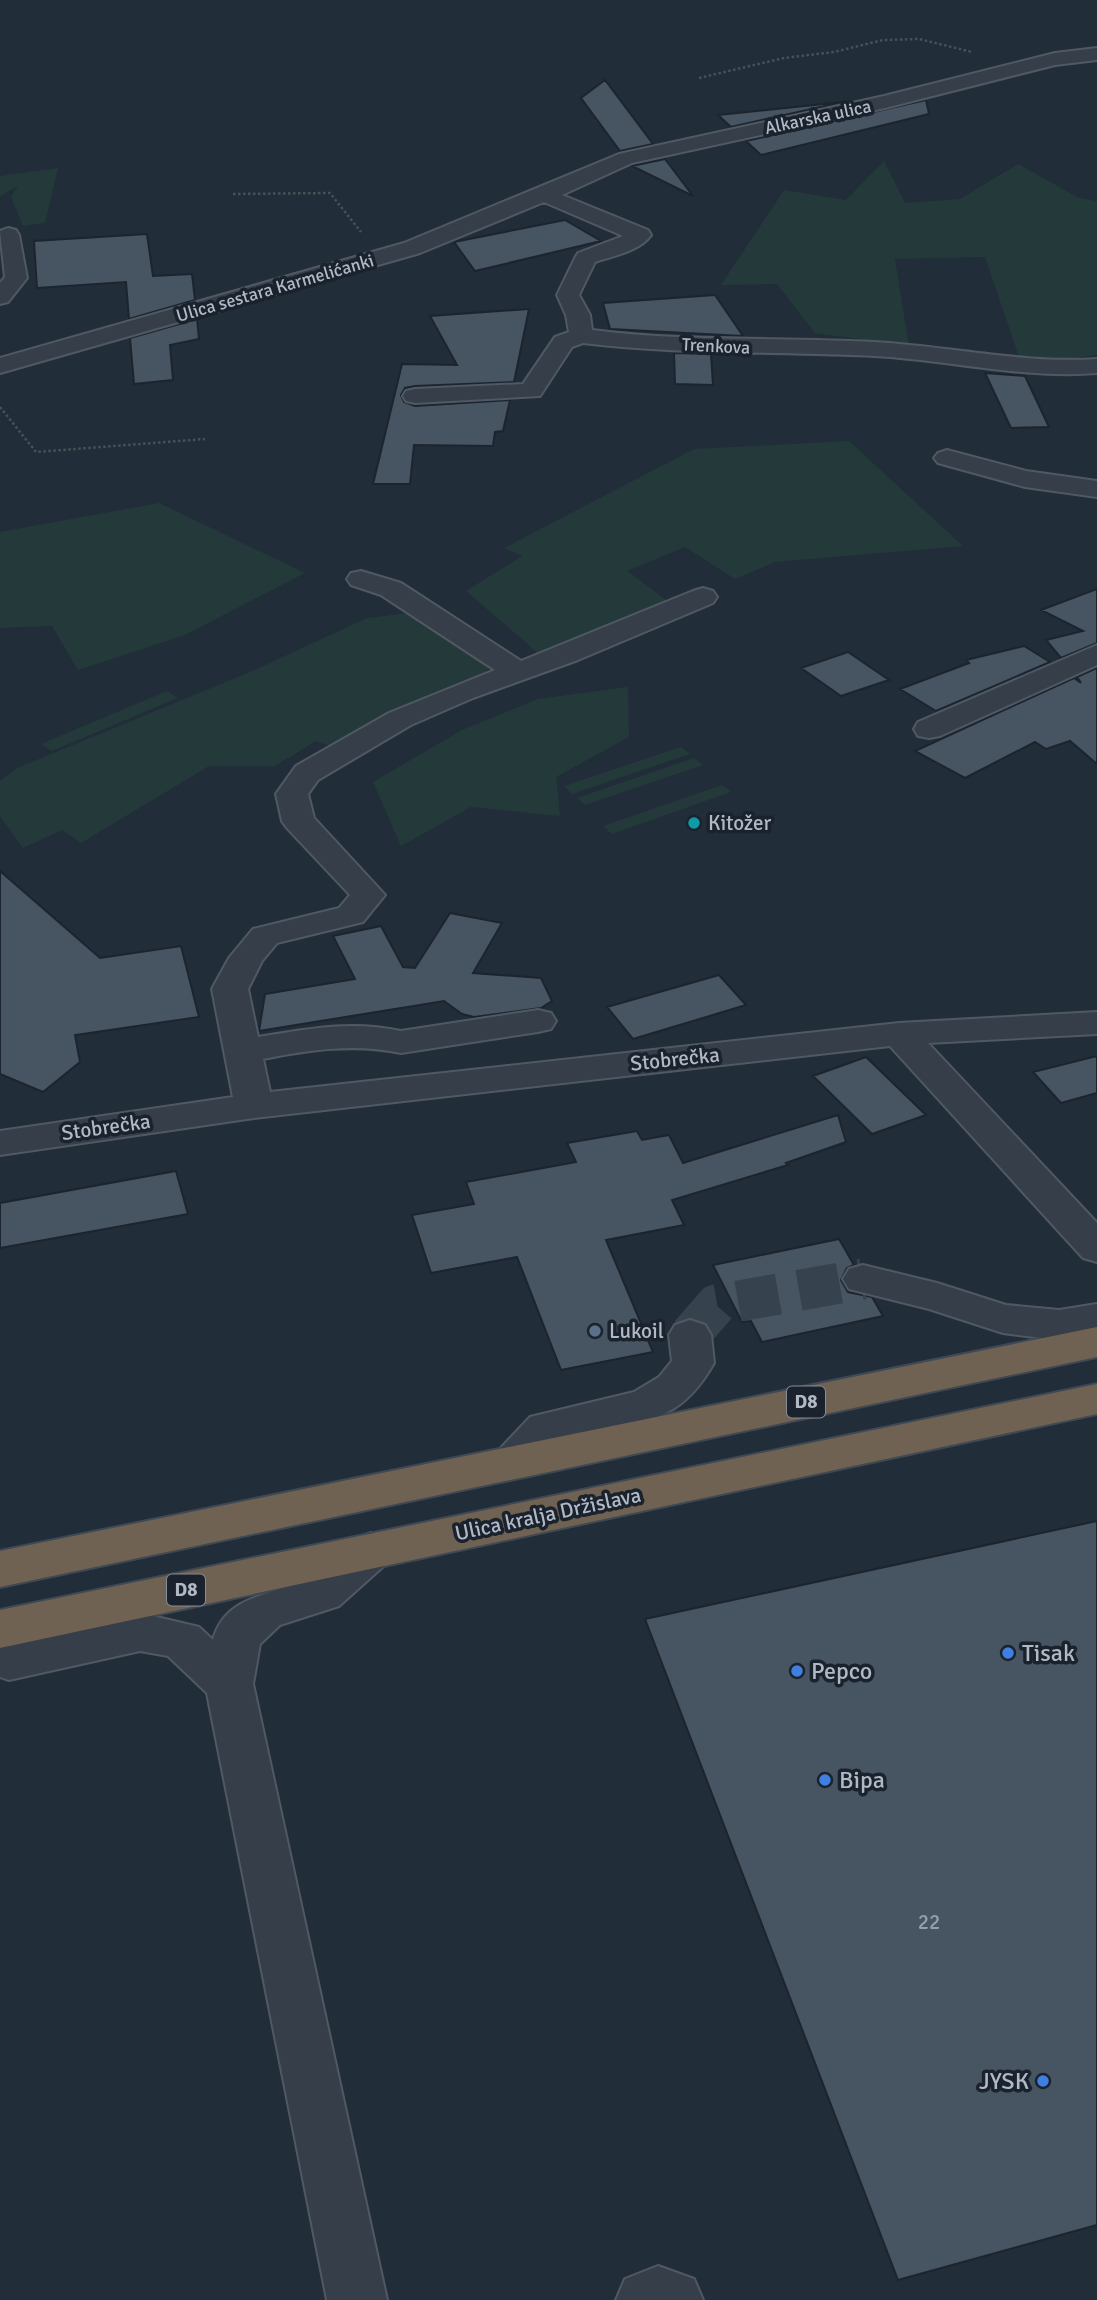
<svg xmlns="http://www.w3.org/2000/svg" width="1097" height="2300" viewBox="0 0 1097 2300" font-family="Signika,sans-serif">
	<style>
		.green { fill: #243a3a }
		.building { fill: #475462; stroke: #1c252f; stroke-width: 2 }
		.lines { fill: none; stroke-linecap: round; stroke-linejoin: round }
		.minor-tunnel { stroke: #36424d; stroke-width: 41; stroke-dasharray: 41 21; stroke-linecap: butt }
		.minor-casing { stroke: #505963; stroke-width: 4 }
		.highway-casing { stroke: #404953; stroke-width: 4 }
		.path { stroke: #415557; stroke-width: 2.5; stroke-dasharray: 2.5 2.5; stroke-linecap: butt }
		.minor { fill: #353e49; fill-rule: evenodd }
		.highway { fill: #6f6252; fill-rule: evenodd }
		.culture-dot { fill: #0f9aa8; stroke: #1a232d; stroke-width: 2.5 }
		.service-dot { fill: #5c6f8a; stroke: #1a232d; stroke-width: 2.5 }
		.shop-dot { fill: #3f7fe0; stroke: #1a232d; stroke-width: 2.5 }
		.labels { text-anchor: middle; dominant-baseline: central; stroke-width: 7; stroke-linejoin: round; paint-order: stroke }
		.far-street-label { font-size: 18px; fill: #b0b9c5; stroke: #1a232d }
		.shield { fill: #1a232d; stroke: #838c97; stroke-width: 2 }
		.shield-label { font-size: 19px; font-weight: bold; fill: #b0b9c5 }
		.poi-label { font-size: 21px; fill: #b0b9c5; stroke: #1a232d; text-anchor: start }
		.street-label { font-size: 21px; fill: #b0b9c5; stroke: #1a232d }
		.near-number-label { font-size: 21px; fill: #96a0ac }
		.near-poi-label { font-size: 24px; fill: #b0b9c5; stroke: #1a232d; text-anchor: start }
	</style>
	<rect width="100%" height="100%" fill="#212d38"/>
	<path class="green" d="M884,161l21,42 55,-4 58,-35 61,34 18,3v154l-23,3 -55,-1 -34,-100 -90,2 14,87 -94,-13 -38,-49 -56,1 63,-95 62,10z
		M58,168l-13,55 -22,3 -12,-29 7,-11 -18,10v-20z
		M849,441l114,105 -188,16 -40,17 -50,-32 -58,24 42,31 -129,53 -74,-64 56,-35 -18,-8 190,-99z
		M159,503l146,70 -120,62 -107,35 -26,-44 -52,2v-96z
		M417,612l74,52 -8,13 -143,73 -24,-9 -41,25h-66l-128,77 -19,-13 -39,18 -23,-32v-35l17,-13 233,-96 117,-54z
		M628,687l1,50 -73,40 4,39 -89,-9 -70,39 -28,-64 89,-52 76,-31z
		M167,691l11,7 -126,53 -11,-7z
		M681,747l9,7 -118,40 -8,-8z
		M694,758l9,7 -118,40 -8,-7z
		M722,785l9,7 -119,42 -9,-8z"/>
	<path class="building" d="M605,80l48,64 -33,7 -39,-53z
		M926,100l3,14 -168,41 -15,-14z
		M843,102l-112,25 -13,-12z
		M665,159l28,37 -61,-30z
		M565,220l36,21 -126,30 -21,-29z
		M147,234l6,42 39,-2 3,26 -66,19 -3,-37 -89,6 -3,-47z
		M715,295l28,41 -133,-7 -7,-26z
		M529,309l-15,73 -99,4 -10,2 -4,7 3,7 11,4 95,-6 -7,31 -8,1 -2,14 -79,-1 -4,39h-37l29,-120 55,1 -27,-49z
		M197,319l2,20 -29,6 3,35 -39,4 -4,-46z
		M674,353l37,1 2,31 -38,-1z
		M985,373l40,3 24,51 -38,1z
		M1097,589v54l-36,15 -15,-18 37,-9 -42,-21z
		M1024,646l26,16 -114,49 -36,-22 69,-26 -3,-3z
		M848,652l41,28 -48,16 -40,-28z
		M1097,668v96l-27,-23 -24,8 -11,-7 -70,36 -50,-27 159,-73 7,5 -4,-6z
		M0,871l100,87 81,-12 18,71 -124,18 5,27 -37,30 -43,-18z
		M450,913l52,10 -29,50 68,5 11,23 -11,7 -67,9 -12,-3 -18,-13 -185,30 6,-37 90,-15 -22,-43 48,-10 22,41 12,1z
		M719,975l27,30 -113,34 -26,-32z
		M1097,1056v37l-36,10 -28,-31z
		M866,1057l60,58 -54,19 -59,-58z
		M838,1115l8,27 -60,21 2,2 -116,35 12,25 -78,15 47,112 -92,18 -44,-113 -86,16 -19,-58 62,-11 -8,-22 110,-20 -9,-19 70,-12 5,9 27,-5 14,28z
		M176,1171l12,43 -188,34v-45z
		M839,1239l15,26 -7,3 -6,12 7,12 24,5 11,19 -121,26 -11,-21 -9,1 -29,-57z
		M1097,1521v704l-199,55 -253,-661z"/>
	<g class="lines">
		<path class="minor-tunnel" d="M690,1335l26,-30 147,-26"/>
		<g class="minor-casing">
			<path id="minor" d="M1097,48v12l-42,5 -170,43 -253,55 -70,32 86,35 3,5c-11,16 -38,21 -56,27l-16,33 11,20 2,15c94,12 188,7 282,12 75,4 148,22 223,17v14c-75,6 -148,-13 -222,-17 -98,-5 -195,-1 -292,-13l-11,4 -32,49 -125,7 -9,-2 -3,-5 3,-5 9,-2 108,-5 32,-47 14,-5 -3,-17 -9,-20 18,-37 3,-5 45,-17 -79,-34 -124,51 -420,120v-15l404,-115 215,-89 265,-58 171,-43z
				M8,228l8,2 3,5 8,43 -19,24 -8,2v-21l5,-6 -5,-46z
				M947,450l79,21 71,10v16l-72,-10 -87,-24 -4,-5 4,-5z
				M361,571l40,12 120,78 172,-70 10,-3 10,3 4,6 -4,6 -135,57 -105,38 -62,27 -93,55 -10,14 6,24 71,77 -22,27 -86,21 -15,18 -14,28 10,48c49,-8 94,-17 143,-6l137,-21 13,3 5,8 -5,8 -13,3 -137,21c-47,-10 -91,-3 -138,6l7,33 629,-69 198,-11v22l-169,9 169,180v39l-14,-4 -193,-212 -636,72 -254,37v-24l233,-34 -21,-108 17,-31 24,-29 86,-21 11,-13 -63,-67 -5,-7 -6,-27 20,-28 93,-53 106,-43 -114,-75 -30,-10 -4,-6 4,-6z
				M1097,645v20l-157,71 -11,2 -11,-2 -4,-7 4,-7z
				M863,1265l74,18 69,22 53,5 38,-6v28l-38,8 -56,-7 -74,-24 -80,-20 -6,-10 6,-10z
				M690,1320l15,5 6,10 3,28c-32,56 -61,56 -119,69 -11,3 -28,4 -37,9 -25,18 -19,45 -59,33l-6,-12 6,-12 31,-33 104,-25 25,-15 13,-16 -3,-26 6,-10z
				M371,1533l16,6 7,12 -7,12 -48,43 -59,19 -20,19 -7,40 134,616h-60l-120,-607 -39,-37 -28,-5 -131,29 -9,-3v-39l11,3 129,-28 59,14 14,13c12,-45 58,-44 92,-60 25,-11 37,-37 66,-47z
				M658,2266l36,13 9,21h-87l9,-21z"/>
		</g>
		<g class="highway-casing">
			<path id="highway" d="M1097,1327v30l-1097,230v-36z
				M1097,1384v30l-1097,234v-38z"/>
		</g>
		<path class="path" d="M699,78l85,-20 50,-6 49,-12 36,-1 53,13
			M233,194l97,-1 31,39
			M0,407l36,45 169,-13"/>
		<use href="#minor" class="minor"/>
		<use href="#highway" class="highway"/>
	</g>
	<circle class="culture-dot" cx="694" cy="823" r="7"/>
	<circle class="service-dot" cx="595" cy="1331" r="7"/>
	<g class="shop-dot">
		<circle cx="1008" cy="1653" r="7"/>
		<circle cx="797" cy="1671" r="7"/>
		<circle cx="825" cy="1780" r="7"/>
		<circle cx="1043" cy="2081" r="7"/>
	</g>
	<g class="labels">
		<g class="far-street-label">
			<text transform="translate(818 117) rotate(-12)">Alkarska ulica</text>
			<text transform="translate(275 288) rotate(-16)">Ulica sestara Karmelićanki</text>
			<text transform="translate(716 346) rotate(3)">Trenkova</text>
		</g>
		<g class="shield">
			<rect x="787" y="1386.5" width="38" height="31" rx="5"/>
			<rect x="167" y="1574.5" width="38" height="31" rx="5"/>
		</g>
		<g class="shield-label">
			<text x="806" y="1402">D8</text>
			<text x="186" y="1590">D8</text>
		</g>
		<g class="poi-label">
			<text x="708" y="823">Kitožer</text>
			<text x="609" y="1331">Lukoil</text>
		</g>
		<g class="street-label">
			<text transform="translate(675 1059) rotate(-6)">Stobrečka</text>
			<text transform="translate(106 1127) rotate(-8)">Stobrečka</text>
			<text transform="translate(548 1514) rotate(-12)">Ulica kralja Držislava</text>
		</g>
		<g class="near-number-label">
			<text x="929" y="1922">22</text>
		</g>
		<g class="near-poi-label">
			<text x="1022" y="1653">Tisak</text>
			<text x="811" y="1671">Pepco</text>
			<text x="839" y="1780">Bipa</text>
			<text x="1029" y="2081" text-anchor="end">JYSK</text>
		</g>
	</g>
</svg>
